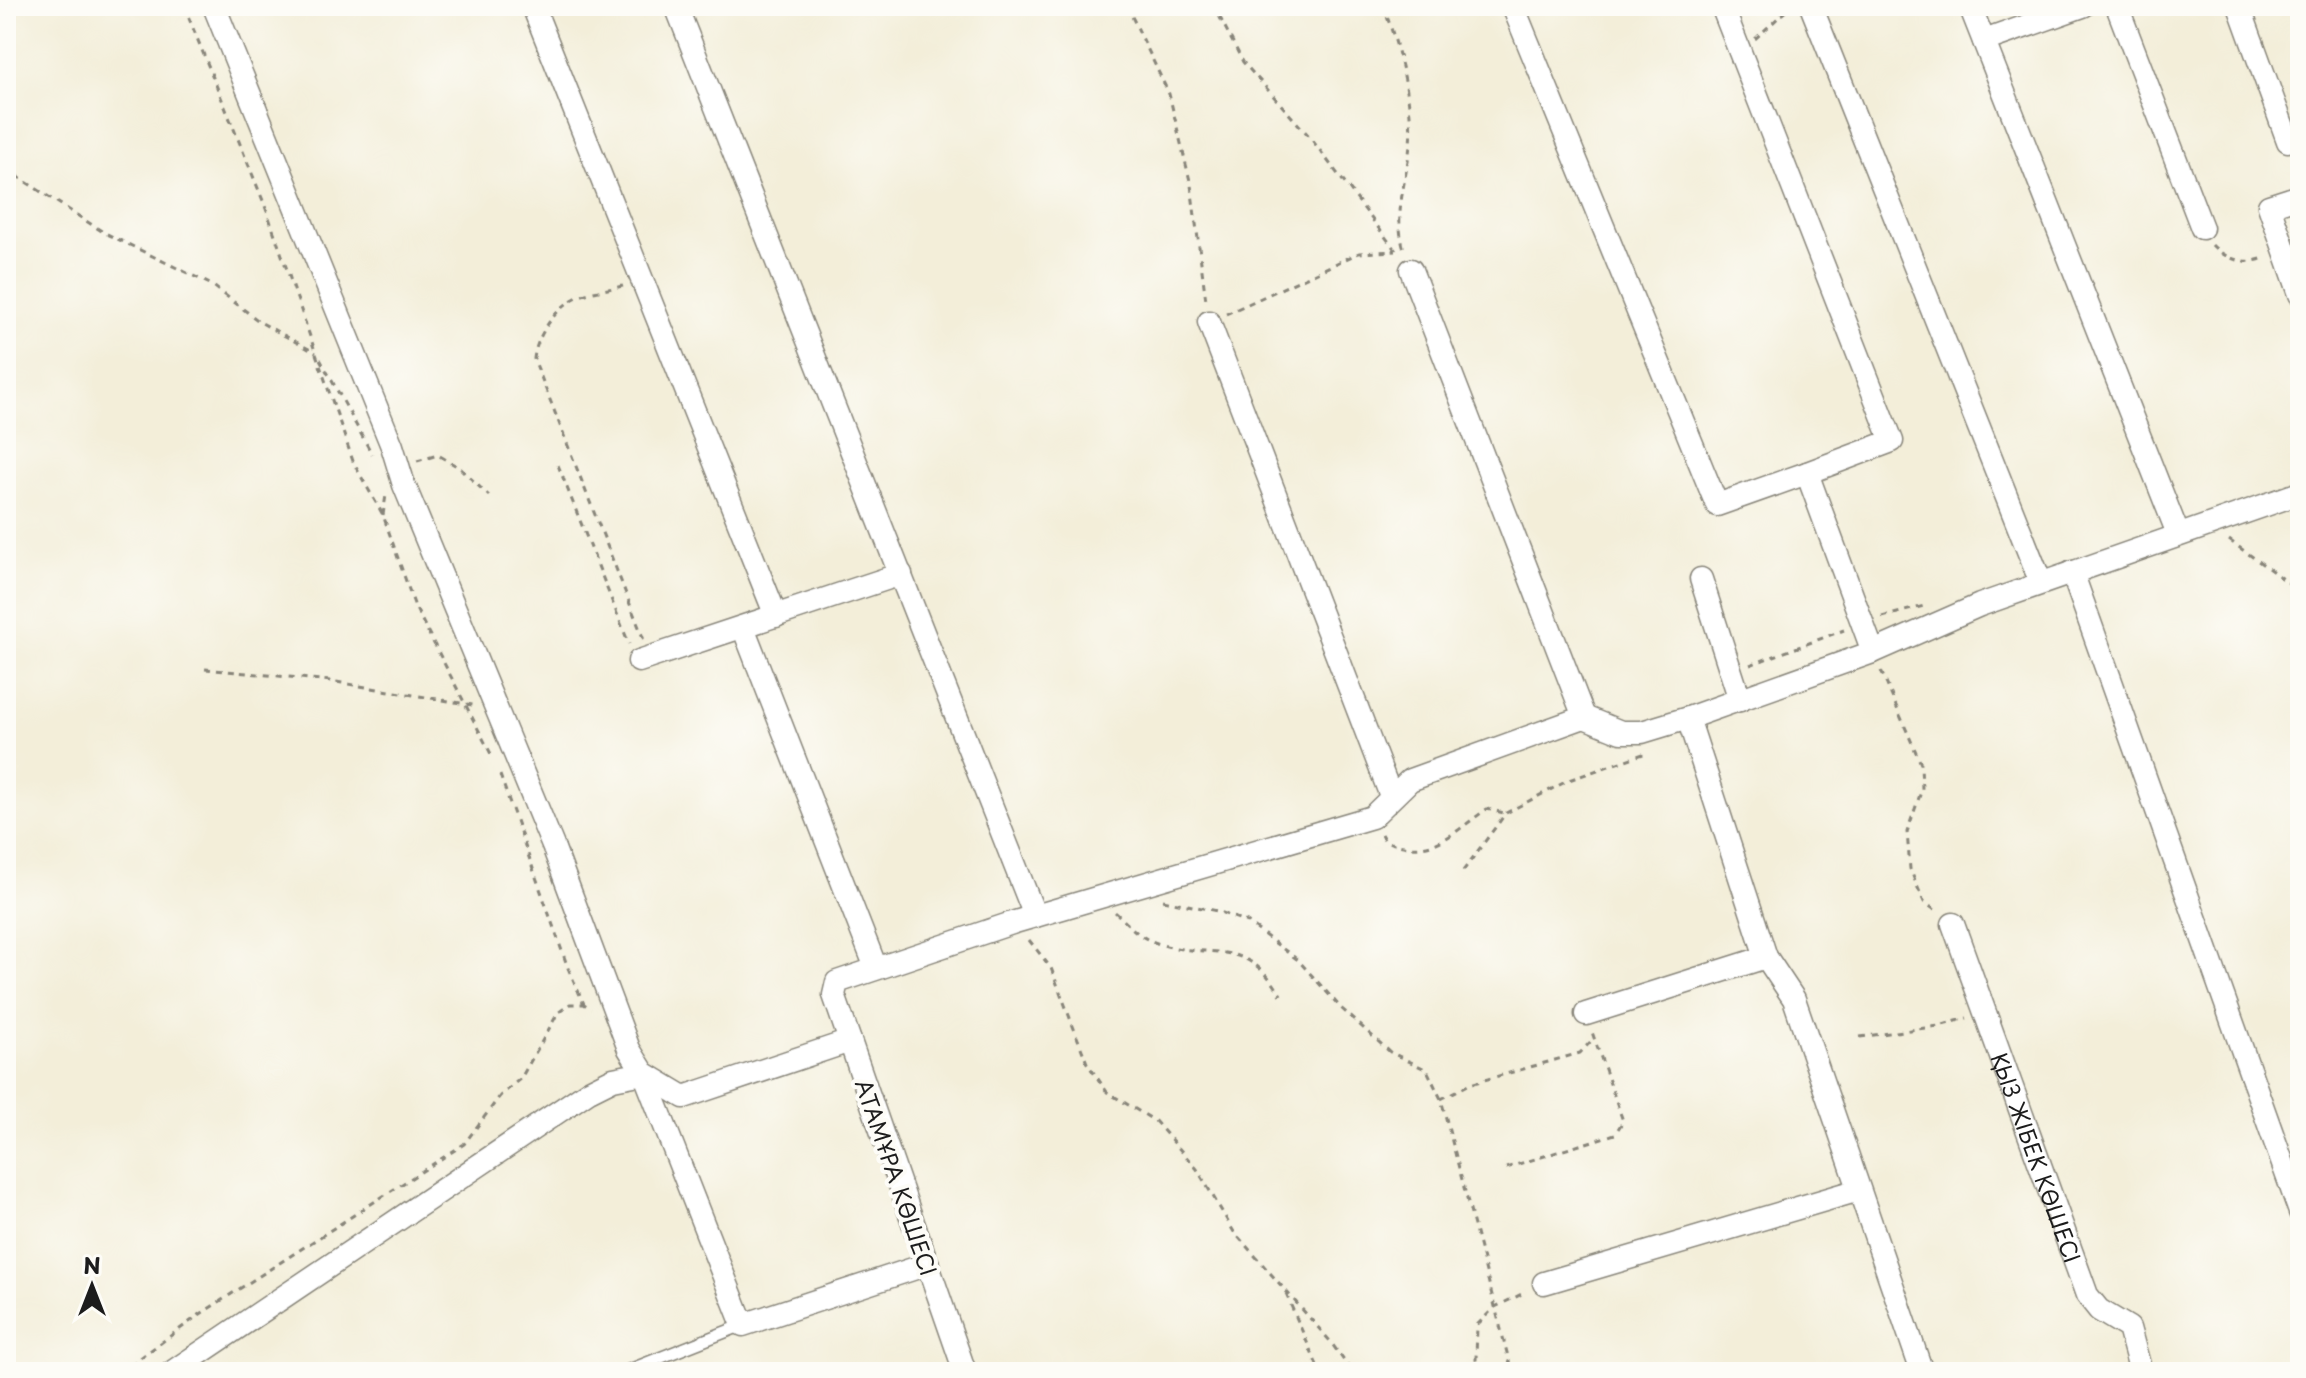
<svg xmlns="http://www.w3.org/2000/svg" width="2306" height="1378" viewBox="0 0 2306 1378" font-family="'Playpen Sans',sans-serif">
	<style>
		.lines { fill: none; stroke-linecap: round; stroke-linejoin: round }
		.service-casing { stroke: #88857a; stroke-width: 14 }
		.minor-casing { stroke: #88857a; stroke-width: 25 }
		.path { stroke: #88857a; stroke-width: 3; stroke-dasharray: 6 6; stroke-linecap: butt }
		.service { stroke: #fff; stroke-width: 11 }
		.minor { stroke: #fff; stroke-width: 22 }
		.labels { text-anchor: middle; dominant-baseline: central; stroke-width: 8; stroke-linejoin: round; paint-order: stroke }
		.street-label { font-size: 22px; fill: #1c1c1c; stroke: #fdfcf7 }
	</style>
	<rect width="100%" height="100%" fill="#fdfcf7"/>
	<filter id="ink" filterUnits="userSpaceOnUse"><feTurbulence type="fractalNoise" baseFrequency=".0125" numOctaves="2"/><feDisplacementMap in="SourceGraphic" scale="16" xChannelSelector="R" yChannelSelector="G"/><feConvolveMatrix kernelMatrix="1 2 1 2 8 2 1 2 1" color-interpolation-filters="sRGB"/></filter>
	<filter id="wash" filterUnits="userSpaceOnUse"><feTurbulence type="fractalNoise" baseFrequency=".006" numOctaves="4" result="noise"/><feDisplacementMap in="SourceGraphic" scale="32" xChannelSelector="R" yChannelSelector="G"/><feGaussianBlur stdDeviation="1.8" result="paint"/><feColorMatrix in="noise" values="0 0 0 0 0 0 0 0 0 0 0 0 0 0 0 0 0 1.4 0 .05"/><feComposite in="paint" operator="in"/></filter>
	<g filter="url(#wash)">
		<rect width="100%" height="100%" fill="#f3eed9"/>
	</g>
	<g filter="url(#ink)">
		<g class="lines">
			<g class="service-casing">
				<path id="service" d="M624,1372l119,-47"/>
			</g>
			<g class="minor-casing">
				<g id="minor">
					<path d="M214,6l178,440 12,39 149,361 76,203 15,24 40,24 166,-56"/>
					<path d="M533,6l243,610"/>
					<path d="M676,6l359,910"/>
					<path d="M1513,6l204,499 90,-32 66,179"/>
					<path d="M1722,6l170,435 -85,32"/>
					<path d="M1811,6l230,577"/>
					<path d="M1970,6l208,528"/>
					<path d="M2117,6l85,222"/>
					<path d="M2239,6l49,135"/>
					<path d="M1984,41l99,-35"/>
					<path d="M2300,196l-31,10 31,88"/>
					<path d="M1411,270l173,447"/>
					<path d="M1209,322l182,474"/>
					<path d="M2072,572l228,640"/>
					<path d="M1701,579l39,121"/>
					<path d="M743,627l133,341"/>
					<path d="M639,661l262,-87"/>
					<path d="M1688,718l78,239 28,42 128,373"/>
					<path id="s1" d="M1953,924l134,371 12,15 30,18 12,44"/>
					<path d="M1586,1014l180,-57"/>
					<path d="M1544,1283l315,-93"/>
					<path d="M172,1372l417,-281 24,-12 31,-6 99,252 185,-61"/>
					<path d="M965,1372l-131,-377 3,-13 178,-60 357,-105 38,-37 174,-63 37,15h21l46,-14 185,-66 107,-47 320,-112"/>
				</g>
			</g>
			<path class="path" d="M184,6l80,197 90,261 29,51 32,92 76,147
				M1127,6l42,88 22,91 15,116
				M1214,6l29,56 66,74 87,115
				M1383,6c15,38 31,97 27,138 -3,38 -18,70 -5,109
				M1755,39l36,-33
				M6,169l97,63 109,53 48,37 56,31
				M2212,245c14,15 36,21 54,12
				M623,286c-13,3 -30,5 -43,10 -23,9 -44,40 -46,63l110,281
				M1226,314l133,-61 37,-2
				M320,359l52,95
				M417,461l21,-6 22,13 29,28
				M558,465l71,179
				M383,515l3,-20
				M2229,540l71,51
				M1882,617l42,-11
				M1750,665l94,-35
				M205,669l126,12 142,24
				M1881,671l40,93 1,25 -15,43 3,37 14,33 15,11
				M500,775l68,193 16,36
				M1381,834l4,7c48,18 64,-6 102,-32l17,4
				M1463,871l43,-58 63,-33 77,-27
				M1163,900l54,11 30,11 51,38 44,49 48,43 37,18 14,29 71,273
				M1115,912c10,9 21,22 34,28 55,24 94,-9 132,55
				M1029,940l22,28 36,95 20,29 48,29 42,48 37,63 96,109 22,31
				M1860,1037l79,-11 28,-8
				M1441,1099l29,-15 110,-31 14,-15
				M1506,1168l109,-34 8,-13 -31,-89
				M1286,1294l34,78
				M121,1372l78,-57 265,-171 36,-48 21,-18 37,-65 12,-9h14l7,5
				M1480,1372l-4,-12 1,-35 18,-18 31,-15"/>
			<use href="#service" class="service"/>
			<use href="#minor" class="minor"/>
		</g>
	</g>
	<g class="labels">
		<g class="street-label">
			<text stroke="none"><textPath href="#s1" startOffset="248">ҚЫЗ ЖІБЕК КӨШЕСІ</textPath></text>
			<text transform="translate(897 1177) rotate(71)">АТАМҰРА КӨШЕСІ</text>
		</g>
	</g>
	<rect width="2306" height="1378" fill="none" stroke="#fdfcf7" stroke-width="32"/>
	<g transform="translate(92 1286)" stroke="#fdfcf7" stroke-width="6" paint-order="stroke">
	<path d="M0-6L14 30L0 20L-14 30Z" fill="#1c1c1c"/>
	<text y="-12" font-size="22" font-weight="bold" text-anchor="middle" fill="#1c1c1c">N</text>
	</g>
</svg>
